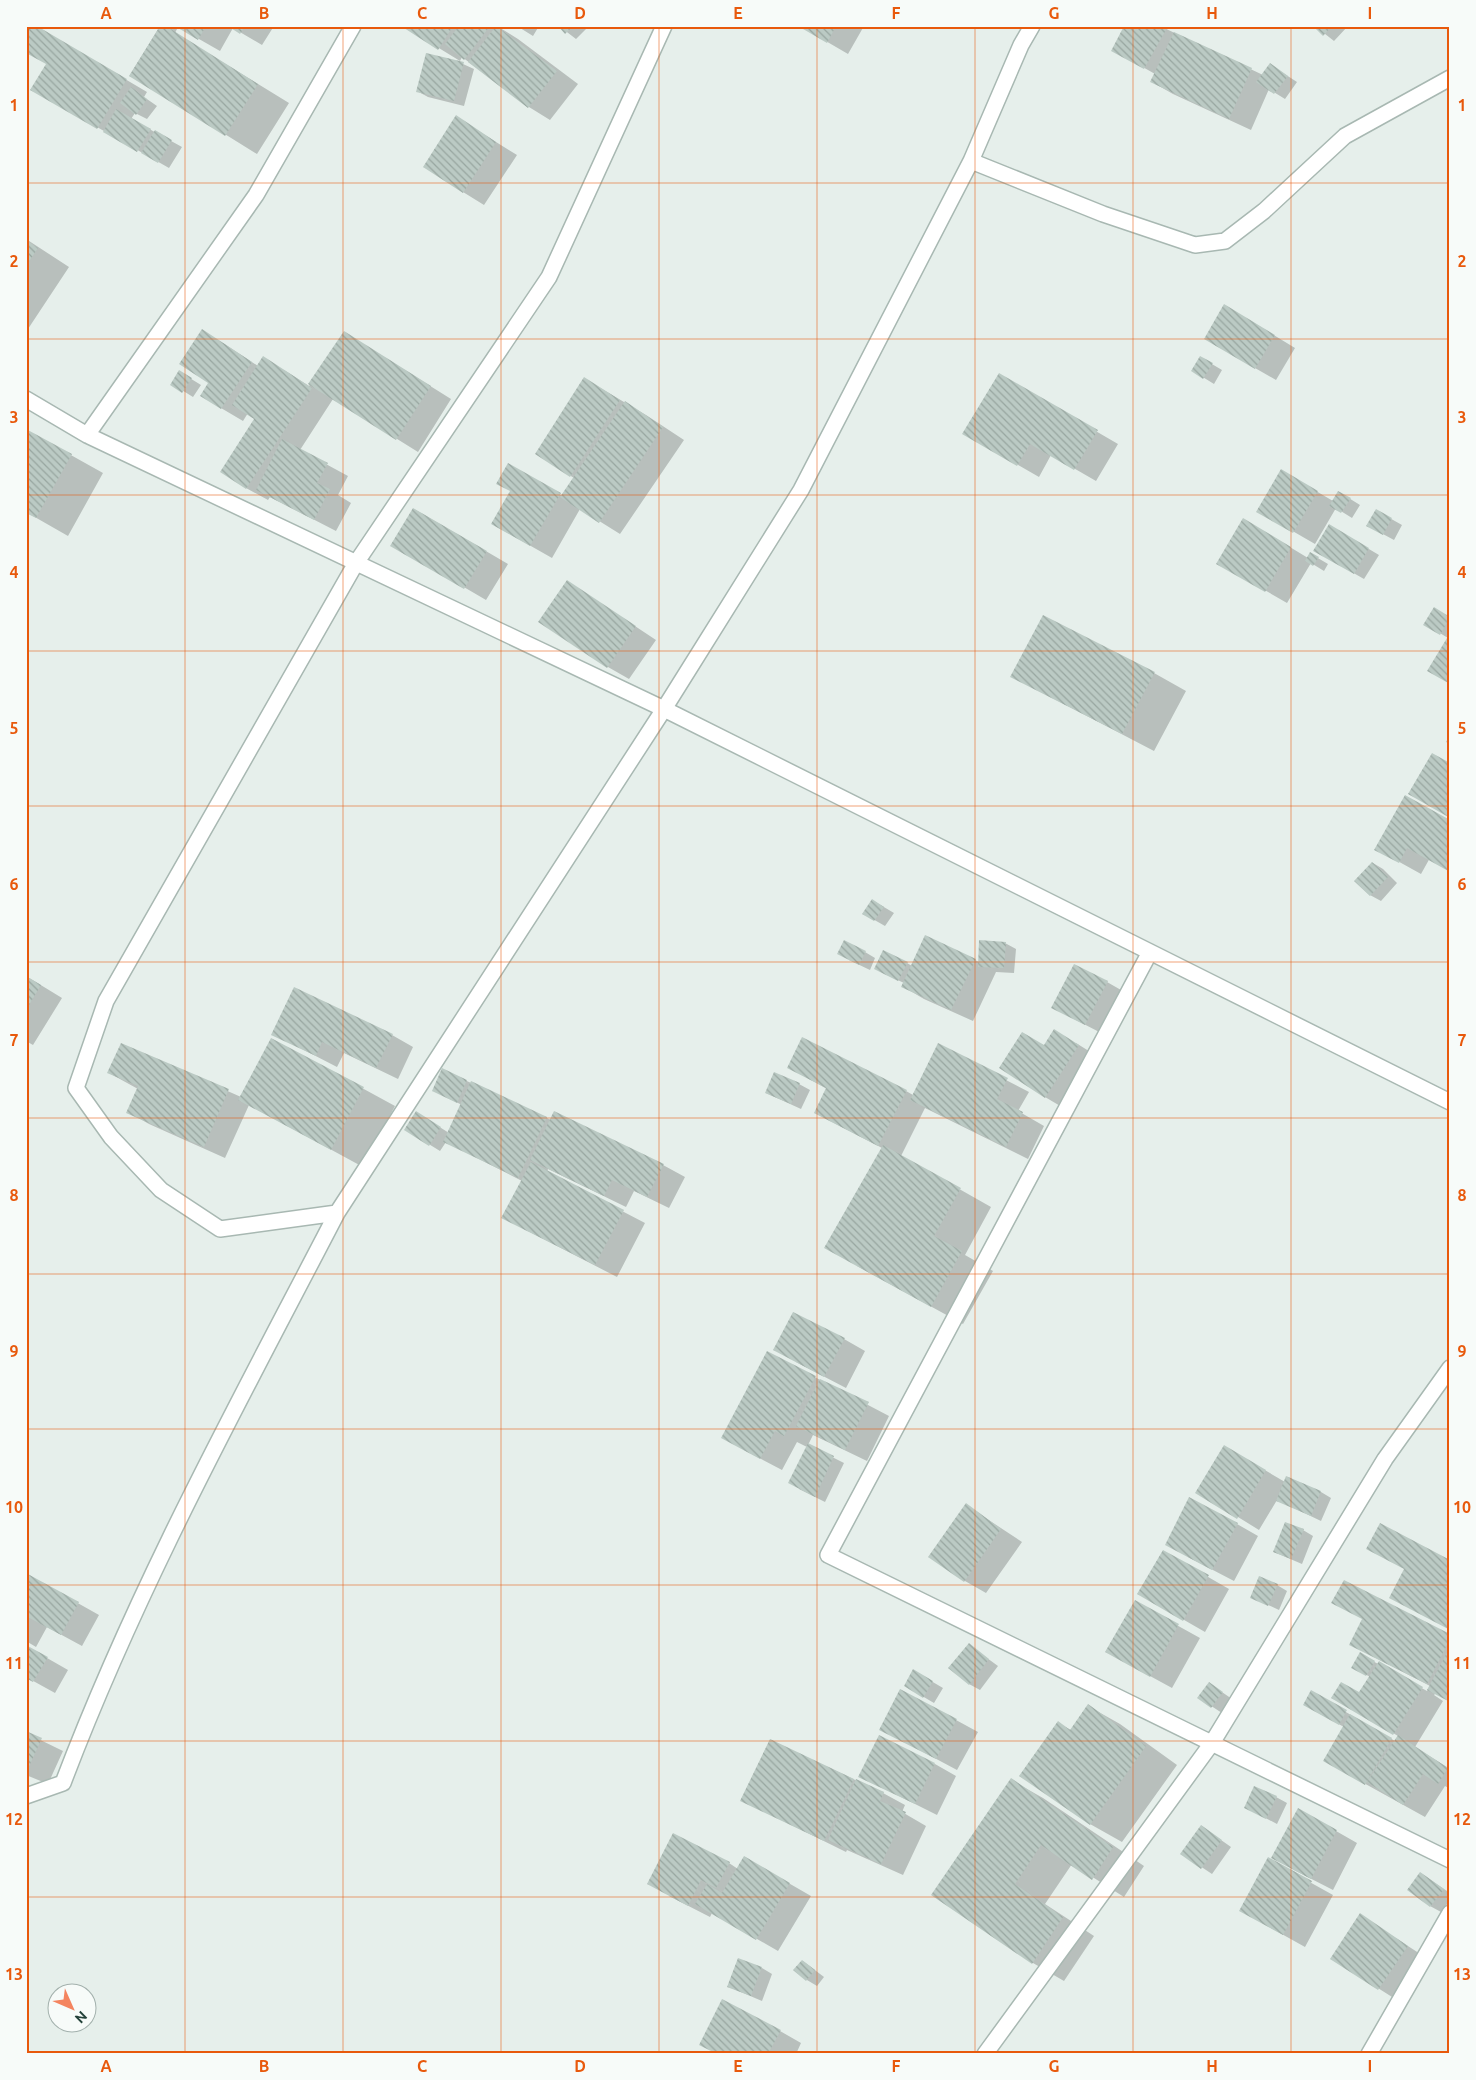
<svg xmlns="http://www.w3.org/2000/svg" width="1476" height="2080" viewBox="0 0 1476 2080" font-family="Ubuntu,sans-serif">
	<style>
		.shadow { fill: #0003 }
		.building { fill: url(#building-back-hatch) }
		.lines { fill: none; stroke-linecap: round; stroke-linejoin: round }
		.minor-casing { stroke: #a8b8b2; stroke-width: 18 }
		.minor { stroke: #fff; stroke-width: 15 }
		.grid { fill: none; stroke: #e8590c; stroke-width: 1; stroke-opacity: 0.55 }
		.neatline { fill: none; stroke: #e8590c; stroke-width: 2 }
		.grid-label { font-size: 16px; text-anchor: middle; font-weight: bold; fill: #e8590c }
	</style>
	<defs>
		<pattern id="building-back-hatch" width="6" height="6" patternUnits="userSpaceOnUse" patternTransform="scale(1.25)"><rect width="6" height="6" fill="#bbcac4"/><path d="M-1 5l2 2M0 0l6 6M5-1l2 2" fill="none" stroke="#98a6a0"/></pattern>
	</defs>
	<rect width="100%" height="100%" fill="#e6efeb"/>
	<path class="shadow" d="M35,26l112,66 -3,5 13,9 -10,13 -12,-6 -4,6 51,28 -13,21 -137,-78 15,-26z
		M160,26h114l-12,19 -29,-17 -13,23 -42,-24 -3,6 114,70 -32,51 -127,-79z
		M403,26h90l3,2 1,-2 21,13 60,45 -28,36 -21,-13 -67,-50 -2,4z
		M517,26h22l-6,10z
		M559,26h30l-13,13z
		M800,26h64l-16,28z
		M1160,26l103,49 17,-4 17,11 -12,17 -16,-10 -18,41 -78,-36 -21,-12 3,-8 -42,-24z
		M1315,26h33l-14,15z
		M463,64l11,5 -10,37 -36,-9 -11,-6z
		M456,117l61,38 -33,50 -21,-13z
		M26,239l43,28 -43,65z
		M1246,318l49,30 -19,32 -21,-12z
		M344,332l107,67 -33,53 -85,-53 -33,51 48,26 -10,19 13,8 -15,28 -66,-34 -2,3 -22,-12 10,-70 -8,-5 -5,8 -22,-13 -11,-25 13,-40 35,23 26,4 25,16z
		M1200,357l22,13 -8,14 -21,-13z
		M180,372l21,13 -8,12 -21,-13z
		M999,375l119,69 -22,37 -45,-26 -12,22 -75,-43z
		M585,379l61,36 38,25 -64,94 -40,-25 -28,49 -60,-34 19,-33 -3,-27 54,32 12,-18 -38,-24z
		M26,430l77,43 -35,63 -42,-24z
		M1282,471l51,30 6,-9 21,13 -8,13 -16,-10 -21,36 -57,-33z
		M414,509l94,55 -22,36 -94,-55z
		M1377,511l25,14 -8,15 -26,-14z
		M1330,526l49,29 -15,24 -49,-28z
		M1265,532l43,26 3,-4 17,10 -4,7 -13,-8 -24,40 -69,-40z
		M567,581l89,59 -27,39 -21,-12z
		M1434,609l16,9v64l-2,-44 -23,-14z
		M1154,673l32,18 -32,60 -142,-74z
		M1450,735v9l-4,-2z
		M1450,822l-29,52 -45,-25z
		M1373,863l10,6 14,14 -16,18 -11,-6z
		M872,900l22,13 -9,13 -21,-12z
		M1005,943l11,6 -2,24 -18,-1 -23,49 -49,-22 -22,-13 2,-3 -19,-9 22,-11 5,3 63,-6 4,2z
		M865,952l10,6 -5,12 -21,-10z
		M26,976l36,22 -29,47 -7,-4z
		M1107,982l21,12 -21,42 -33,-17z
		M273,1034l119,1 21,12 -15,32 -54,-26 -7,14z
		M272,1039l123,67 -32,61 -114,-62 -24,53 -76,-34 -21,-12 10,-23 -29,-16 13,-29 119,53z
		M1076,1043l24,15 -33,52 -22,-13v-51z
		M938,1045l91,47 -11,19 26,15 -16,33 -103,-51 -24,48 90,51 -26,48 28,16 -30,53 -106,-58 25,-118 -67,-35 12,-24 -39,-22 118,24 7,4z
		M443,1070l108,50 112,45 22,12 -16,31 -35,-17 -8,16 -78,-38 -1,3 98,51 -28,54 -93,-48 -2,-48 -76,-39 -6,9 -34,-21 21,-11 22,14 13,-28 -18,-9z
		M799,1084l11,6 -9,19 -35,-16z
		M844,1339l21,12 -19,37 -50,-26z
		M767,1352l122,64 -22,45 -54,-26 -5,10 36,18 -19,39 -26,-13 8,-42 -10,-5 -15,28 -38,-20z
		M1224,1446l61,36 36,10 10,6 -10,23 -44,-21 -18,30 -21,-13z
		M966,1505l56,37 -36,51 -21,-12z
		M1237,1524l21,12 -24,45 -46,-24z
		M1303,1530l10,6 -11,28 -28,-12z
		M1163,1551l66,38 -24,43 -66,-38z
		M26,1574l73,41 -17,31 -35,-19 -11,20 -10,-6z
		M1277,1585l10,6 -8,19 -28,-13z
		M1135,1602l65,36 -28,50 -44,-24z
		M1450,1635v66l-14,-8 -2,2 9,6 -28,46 35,22v20l-5,-3 -20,31 -101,-56 20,-34 -40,-22 8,-13 83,49 3,-5 -65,-39 27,-3 10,-17 -17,-10 7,-13 67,37 3,-5 -58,-30z
		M969,1645l29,21 -18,24 -11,-6z
		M26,1646l42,24 -13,23 -29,-16z
		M914,1671l29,17 -9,15 -29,-17z
		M1219,1690l13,9 -10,14 -23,-15z
		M1088,1706l32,18 57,41 -55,77 -32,-18 -32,-101 13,7z
		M956,1720l22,12 -21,38 -77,-41z
		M26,1733l37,18 -15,33 -22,-9z
		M770,1740l113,53 22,12 -3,7 24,14 -23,49 -56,-25 -1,2 -105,-52z
		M935,1764l21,12 -19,39 -78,-39z
		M1011,1780l32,18 101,68 -20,31 -52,-33 -27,40 49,32 -30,45 -31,-18 -100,-68z
		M1276,1797l11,6 -10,21 -21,-11z
		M1336,1831l21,12 -24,47 -39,-20z
		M1211,1833l20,14 -19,27 -30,-20z
		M745,1858l66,38 -33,55 -66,-38 -2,4 -41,-21 60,-33 9,6z
		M1268,1859l65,36 -28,52 -43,-24z
		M1420,1873l30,20v7l-9,12 -11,-6z
		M1360,1915l68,44 -28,43 -68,-43z
		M803,1961l21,16 -7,9 -10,-6z
		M762,1968l10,6 -10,27 -33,-14z
		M780,2031l21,12 -5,11h-79z"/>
	<path class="building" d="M26,26h11l90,53 -30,50 -67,-39 16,-26 -20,-11z
		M160,26h6l92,58 -33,52 -96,-60z
		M175,26h31l-8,14z
		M228,26h17l-5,8z
		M401,26h52l-15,24z
		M459,26h31l-26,34 -19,-16z
		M496,26l61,45 -29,37 -60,-46z
		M558,26h15l-8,8z
		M798,26h38l-9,17z
		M1124,26h39l4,2 -23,41 -33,-18z
		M1313,26h19l-9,10z
		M1174,32l78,36 -23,51 -79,-37z
		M426,53l38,9 -10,39 -38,-9z
		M1270,63l18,13 -14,18 -18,-12z
		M131,87l16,12 -11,16 -16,-12z
		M116,109l35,20 -14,23 -34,-20z
		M456,115l40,27 -33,51 -40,-26z
		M155,130l17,10 -14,23 -17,-10z
		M26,240l12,8 -12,18z
		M1224,304l51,31 -20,34 -51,-30z
		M202,329l50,33 -31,47 -21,-13 8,-13 -29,-19z
		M344,331l87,55 -35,54 -88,-56z
		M263,356l49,32 -66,101 -26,-17 34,-53 -22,-14z
		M1200,356l13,7 -10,16 -12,-8z
		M179,370l13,8 -10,15 -12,-8z
		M999,373l99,57 -24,40 -44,-26 -13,22 -55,-32z
		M584,377l36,23 -50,77 -35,-23z
		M625,401l38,26 -64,96 -39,-26z
		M26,429l46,25 -36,64 -10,-5z
		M282,439l46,24 -11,20 13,6 -16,31 -58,-30z
		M508,463l53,30 -31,53 -39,-22 19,-33 -14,-7z
		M1281,469l37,22 -25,42 -37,-21z
		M1338,491l13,7 -10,15 -12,-7z
		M413,508l74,43 -23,38 -74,-43z
		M1376,509l16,9 -9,17 -17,-9z
		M1243,518l48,29 -26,45 -49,-28z
		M1329,524l40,24 -15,26 -41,-23z
		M1310,552l9,5 -6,9 -8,-5z
		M567,580l69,46 -29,42 -69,-46z
		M1434,607l16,10 -10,18 -17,-10z
		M1043,615l112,57 -33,62 -112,-57z
		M1450,633v51l-23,-13z
		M1432,753l18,10v55l-42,-24z
		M1405,795l45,25v52l-43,-24 -8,15 -25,-13z
		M1372,862l16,15 -18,19 -16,-15z
		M872,899l12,8 -10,14 -12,-7z
		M925,935l51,24 -25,51 -50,-23z
		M844,940l22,11 -7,14 -22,-11z
		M979,940l27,2 -2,26 -26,-1z
		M883,950l25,12 -10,19 -24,-12z
		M1074,964l34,17 -23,44 -34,-17z
		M26,976l15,9 -15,25z
		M294,987l99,47 -17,34 -54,-26 -6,14 -45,-21z
		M1054,1029l25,16 -34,53 -46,-30 23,-36 22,13z
		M802,1037l105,53 -29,56 -64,-33 12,-25 -39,-20z
		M271,1038l93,49 -33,63 -93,-50z
		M121,1043l108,46 -25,58 -78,-34 12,-27 -31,-13z
		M938,1043l70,35 -11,21 26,13 -17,35 -96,-47z
		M442,1068l25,12 -10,23 -25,-12z
		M774,1072l26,11 -9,21 -26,-11z
		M471,1081l76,36 -29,61 -75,-36z
		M416,1111l25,16 -12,19 -25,-16z
		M554,1111l110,53 -17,33 -35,-17 -8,16 -74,-36z
		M883,1145l78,43 -27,48 28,15 -31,56 -107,-59z
		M531,1162l93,48 -29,55 -94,-47z
		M793,1312l52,26 -21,39 -51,-27z
		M767,1351l49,25 -32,60 -9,-5 -15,28 -39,-21z
		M820,1379l49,23 -24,48 -49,-24z
		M808,1443l26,13 -19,41 -27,-14z
		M1224,1445l42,25 -29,49 -42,-26z
		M1286,1476l35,15 -10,25 -35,-15z
		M1189,1497l49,26 -26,47 -47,-25z
		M966,1503l35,26 -37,53 -36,-25z
		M1285,1522l19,7 -13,30 -18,-7z
		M1380,1523l70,37v70l-61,-32 15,-29 -38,-20z
		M1163,1550l46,25 -26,46 -46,-27z
		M26,1573l53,29 -18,33 -35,-19z
		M1259,1576l19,8 -10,22 -18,-8z
		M1344,1580l106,54v5l-23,45 -78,-39 13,-26 -31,-16z
		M1135,1600l44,24 -29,53 -45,-25z
		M969,1643l20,16 -20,26 -21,-17z
		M26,1645l22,12 -15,25 -7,-4z
		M1450,1647v55l-23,-12z
		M1360,1652l15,9 -9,15 -15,-8z
		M1379,1661l44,26 -30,48 -62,-37 10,-16 18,10z
		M913,1669l20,12 -10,17 -19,-12z
		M1209,1682l14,10 -12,16 -14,-10z
		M900,1689l57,30 -21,40 -57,-29z
		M1311,1690l36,20 -8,15 -36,-20z
		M1088,1704l58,42 -56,79 -71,-49 39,-55 12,9z
		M1350,1714l42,24 -27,47 -42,-24z
		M26,1731l16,7 -16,35z
		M879,1735l56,28 -20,41 -57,-27z
		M1398,1735l50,33 -10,16 -15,-10 -20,31 -36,-23z
		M770,1739l84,40 -30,62 -84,-40z
		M1011,1778l102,69 -21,33 -51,-35 -26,39 48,33 -31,47 -101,-69z
		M856,1779l28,13 -4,9 26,11 -25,52 -53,-24z
		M1254,1786l23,10 -11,23 -22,-11z
		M1298,1808l39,22 -26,49 -40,-21z
		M1201,1825l21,15 -21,29 -21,-15z
		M673,1833l57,29 -14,26 -15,-8 -13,26 -41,-22z
		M744,1856l46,27 -34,57 -61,-36 12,-20 15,9z
		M1268,1857l44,24 -29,54 -44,-24z
		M1420,1872l24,17 -14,18 -23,-17z
		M1360,1913l48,33 -30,44 -48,-31z
		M738,1958l24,9 -11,29 -24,-9z
		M802,1960l13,10 -9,11 -13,-11z
		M722,1999l59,31 -13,24h-51l-18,-9z"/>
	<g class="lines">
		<g class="minor-casing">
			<path id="minor" d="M664,26l-115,251 -193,286 -250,438 -30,87 35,49 50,53 59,39 117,-16 327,-504 137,-219 170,-329 50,-116 11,-19
				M971,161l132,53 92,31 30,-4 39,-30 81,-75 105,-58
				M26,399l61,36 577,274 786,393
				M87,435l169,-240 97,-169
				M1150,952l-322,603 622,305
				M26,1796l37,-13c75,-198 177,-383 274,-570
				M985,2054l227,-311 173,-284 65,-91
				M1369,2054l81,-141"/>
		</g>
		<use href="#minor" class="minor"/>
	</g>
	<path class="grid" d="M185,26v2028M343,26v2028M501,26v2028M659,26v2028M817,26v2028M975,26v2028M1133,26v2028M1291,26v2028M26,183h1424M26,339h1424M26,495h1424M26,651h1424M26,806h1424M26,962h1424M26,1118h1424M26,1274h1424M26,1429h1424M26,1585h1424M26,1741h1424M26,1897h1424"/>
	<rect width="1476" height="2080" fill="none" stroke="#f7fbf9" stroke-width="55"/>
	<g transform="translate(72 2008) rotate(135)"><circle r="24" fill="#f7fbf9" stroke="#a3b1ad"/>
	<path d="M0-4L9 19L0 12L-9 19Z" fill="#f4845f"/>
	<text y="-8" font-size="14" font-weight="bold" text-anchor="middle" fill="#24423a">N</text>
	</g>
	<rect x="28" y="28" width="1420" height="2024" class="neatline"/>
	<g class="grid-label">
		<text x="106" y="19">A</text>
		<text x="264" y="19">B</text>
		<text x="422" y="19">C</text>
		<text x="580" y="19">D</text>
		<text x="738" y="19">E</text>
		<text x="896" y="19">F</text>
		<text x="1054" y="19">G</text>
		<text x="1212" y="19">H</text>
		<text x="1370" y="19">I</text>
		<text x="14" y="111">1</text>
		<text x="1462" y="111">1</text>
		<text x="14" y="267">2</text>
		<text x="1462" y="267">2</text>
		<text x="14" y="423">3</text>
		<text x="1462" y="423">3</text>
		<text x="14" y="578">4</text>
		<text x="1462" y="578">4</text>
		<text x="14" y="734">5</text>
		<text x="1462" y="734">5</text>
		<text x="14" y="890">6</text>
		<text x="1462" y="890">6</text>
		<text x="14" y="1046">7</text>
		<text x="1462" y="1046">7</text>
		<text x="14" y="1201">8</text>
		<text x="1462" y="1201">8</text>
		<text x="14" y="1357">9</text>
		<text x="1462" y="1357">9</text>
		<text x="14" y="1513">10</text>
		<text x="1462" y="1513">10</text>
		<text x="14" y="1669">11</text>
		<text x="1462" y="1669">11</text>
		<text x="14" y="1825">12</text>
		<text x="1462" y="1825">12</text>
		<text x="14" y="1980">13</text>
		<text x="1462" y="1980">13</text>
		<text x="106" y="2072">A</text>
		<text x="264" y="2072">B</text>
		<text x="422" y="2072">C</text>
		<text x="580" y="2072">D</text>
		<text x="738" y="2072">E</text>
		<text x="896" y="2072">F</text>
		<text x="1054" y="2072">G</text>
		<text x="1212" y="2072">H</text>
		<text x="1370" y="2072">I</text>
	</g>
</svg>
